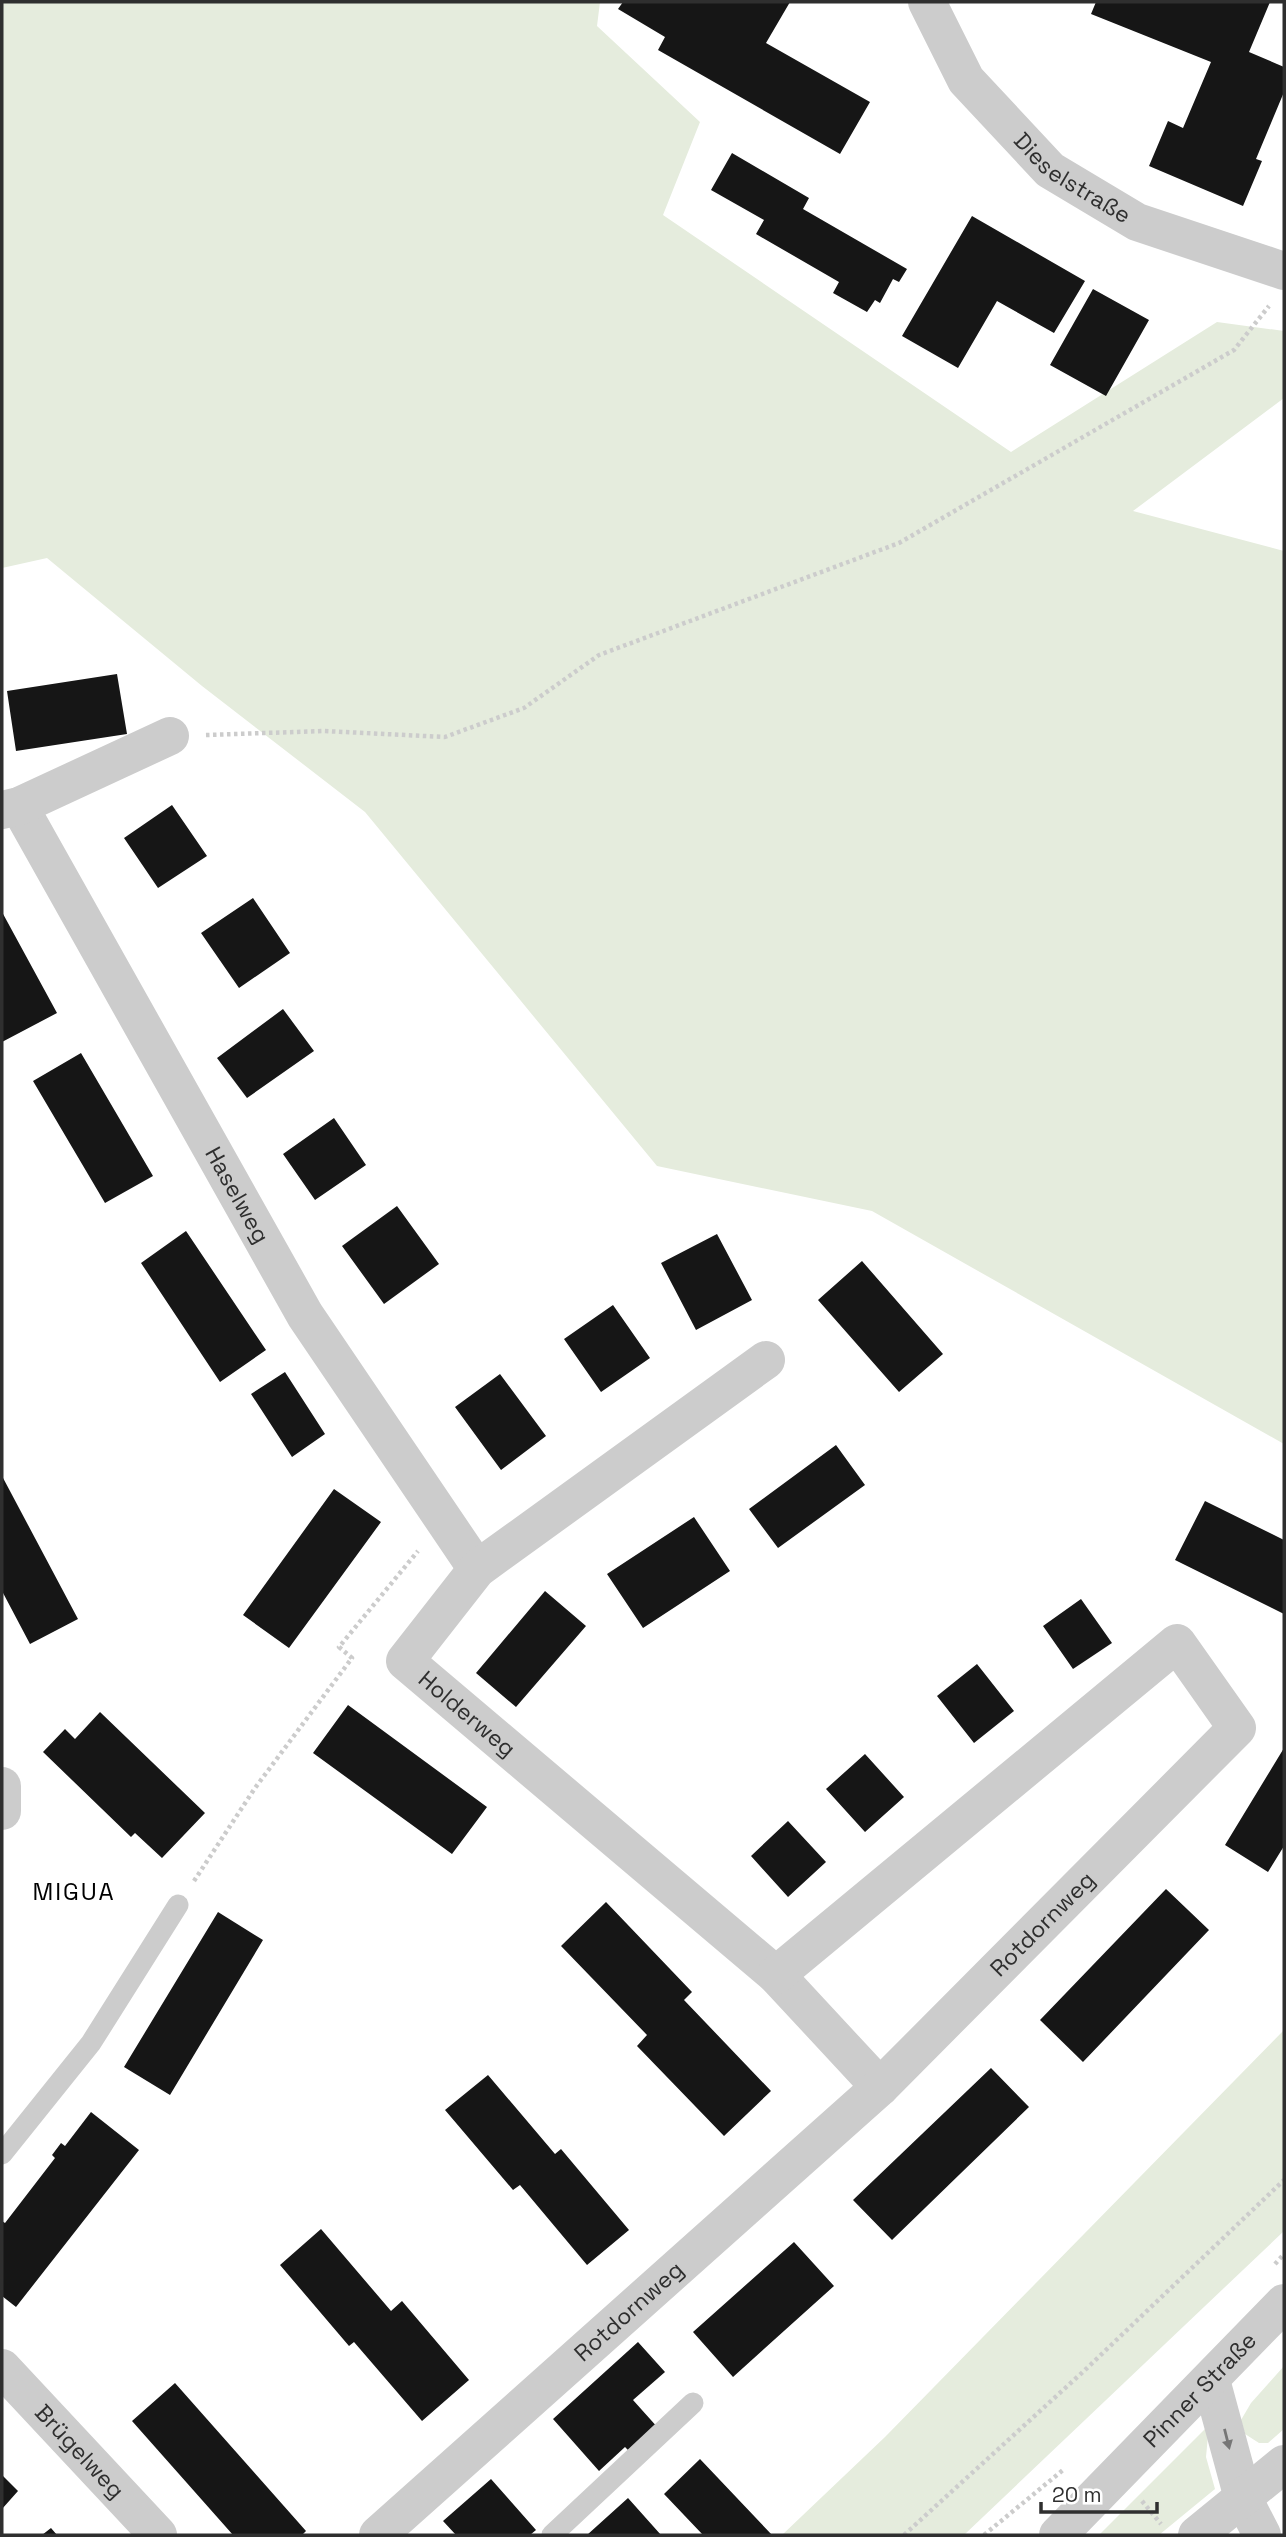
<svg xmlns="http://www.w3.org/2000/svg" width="1286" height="2537" viewBox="0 0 1286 2537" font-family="'Space Grotesk',sans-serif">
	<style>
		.green { fill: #e5ecdd }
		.building { fill: #161616 }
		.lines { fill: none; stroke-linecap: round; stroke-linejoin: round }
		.path { stroke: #ccc; stroke-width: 4.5; stroke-dasharray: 3.5 3.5; stroke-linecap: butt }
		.service { stroke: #ccc; stroke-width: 21 }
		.minor { stroke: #ccc; stroke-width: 38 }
		.tertiary { stroke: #ccc; stroke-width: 38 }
		.oneway { fill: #767676 }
		.labels { text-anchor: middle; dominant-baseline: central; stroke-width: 7; stroke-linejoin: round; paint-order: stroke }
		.street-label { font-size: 23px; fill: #2f2f2f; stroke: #fff }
		.neighbourhood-label { font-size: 24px; letter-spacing: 2px; fill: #000; stroke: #fff }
	</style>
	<rect width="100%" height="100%" fill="#fff"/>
	<path class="green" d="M2,2h598l-3,24 103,96 -37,93 348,237 206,-130 67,9v67l-151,113 151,40v893l-412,-233 -215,-45 -292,-354 -163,-126 -155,-128 -45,10z
		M1284,2030v201l-320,304h-182l103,-98z
		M1284,2366v63l-16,14h-9l-14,-9 -4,-14 10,-17z
		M1209,2425l-3,32 9,32 -56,46h-60z"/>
	<path class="building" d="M623,2h167l-24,41 104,59 -30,52 -182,-104 7,-13 -47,-28z
		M1096,2h174l-21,50 35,15v25l-28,67 6,2 -19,45 -94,-40 19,-45 15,7 28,-66 -120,-48z
		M732,153l77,45 -6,11 104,60 -8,13 -6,-3 -13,24 -5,-3 -8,12 -34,-19 6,-11 -83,-48 8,-14 -53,-30z
		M972,216l113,65 -31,52 -57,-32 -39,67 -56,-32z
		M1093,289l56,31 -43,76 -56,-31z
		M117,674l10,60 -111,17 -9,-60z
		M172,805l35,51 -49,32 -34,-50z
		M253,898l37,55 -51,35 -38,-55z
		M2,912l55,101 -55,29z
		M283,1009l31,42 -67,47 -30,-40z
		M81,1053l72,123 -48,27 -72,-122z
		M334,1118l32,47 -51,35 -32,-46z
		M397,1206l42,58 -55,40 -42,-58z
		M186,1231l80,119 -46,32 -79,-119z
		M717,1234l35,66 -56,30 -35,-67z
		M862,1261l81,93 -44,38 -81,-92z
		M613,1305l37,53 -49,34 -37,-53z
		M285,1372l40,62 -33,23 -41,-63z
		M500,1374l46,62 -45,34 -46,-63z
		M836,1445l29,40 -87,63 -29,-39z
		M2,1476l76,143 -48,25 -28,-53z
		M334,1489l47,33 -92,126 -46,-33z
		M1205,1501l79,39v74l-109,-54z
		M694,1517l36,54 -87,57 -36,-54z
		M545,1591l41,35 -70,81 -40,-34z
		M1081,1599l31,44 -39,26 -30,-43z
		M977,1664l37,47 -40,32 -37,-47z
		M348,1705l139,102 -35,47 -139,-101z
		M100,1712l105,101 -43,45 -27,-25 -4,4 -88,-85 22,-23 10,10z
		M1284,1748v98l-16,26 -43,-27z
		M865,1754l39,43 -39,35 -39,-43z
		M788,1821l38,41 -38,35 -37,-41z
		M1166,1889l43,41 -126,132 -43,-42z
		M606,1902l86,90 -8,8 87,91 -47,45 -87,-90 10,-11 -86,-89z
		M218,1912l45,28 -93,155 -46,-28z
		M991,2068l38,39 -137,133 -39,-40z
		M488,2075l67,79 6,-5 68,81 -42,35 -67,-80 -7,5 -68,-80z
		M91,2112l48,38 -123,157 -14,-11v-75l3,2 50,-65 -3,-3 9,-12 4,3z
		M321,2229l70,82 11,-10 67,79 -47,41 -68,-79 -5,4 -69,-81z
		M794,2242l40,44 -101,91 -40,-45z
		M638,2342l27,30 -32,28 26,29 -27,25 -7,-7 -26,24 -46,-52z
		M175,2383l131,148 -4,4h-69l-101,-114z
		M700,2459l72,76h-69l-39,-41z
		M2,2475l16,16 -16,18z
		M491,2479l45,51 -6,5h-74l-13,-14z
		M628,2498l33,37h-74z
		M51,2528l6,7h-15z"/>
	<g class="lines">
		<path class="path" d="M206,735l118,-4 121,6 79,-29 75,-53 300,-112 335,-193 35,-44
			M194,1881l61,-93 97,-130 -13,-11 79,-96
			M1275,2264l9,-10
			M1142,2501l19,23
			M904,2535l181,-165 199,-190
			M984,2535l79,-65"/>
		<path class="service" d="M2,2154l89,-111 87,-138
			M552,2535l141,-132"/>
		<g class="minor">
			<path id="s1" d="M927,2l39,78 84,90 87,52 147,49"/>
			<path id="s2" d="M19,806l286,509 172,254"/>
			<path d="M2,810l17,-4 151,-70"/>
			<path id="s3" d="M766,1360l-289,209 -72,92 371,314 104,112"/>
			<path d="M2,1786v25"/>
			<path id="s4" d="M2,2368l156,167"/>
			<path d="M1243,2498l19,37"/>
			<path id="s5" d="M378,2535l502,-448 357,-359 -60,-85 -401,332"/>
		</g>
		<g class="tertiary">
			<path d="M1211,2380l32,118"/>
			<path id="s6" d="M1058,2535l226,-232"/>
			<path d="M1197,2535l87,-71"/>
		</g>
	</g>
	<defs><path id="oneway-solid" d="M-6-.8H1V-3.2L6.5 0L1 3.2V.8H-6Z" transform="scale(1.75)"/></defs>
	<use class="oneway" href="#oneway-solid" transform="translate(1227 2439) rotate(76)"/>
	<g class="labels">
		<g class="street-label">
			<text stroke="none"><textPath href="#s1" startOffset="233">Dieselstraße</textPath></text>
			<text stroke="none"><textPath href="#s2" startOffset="446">Haselweg</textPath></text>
			<text stroke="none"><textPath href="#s3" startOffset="555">Holderweg</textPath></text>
			<text stroke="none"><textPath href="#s5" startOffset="903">Rotdornweg</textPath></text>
			<text stroke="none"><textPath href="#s5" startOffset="336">Rotdornweg</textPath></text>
			<text stroke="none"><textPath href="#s6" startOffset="203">Pinner Straße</textPath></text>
			<text stroke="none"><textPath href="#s4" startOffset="114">Brügelweg</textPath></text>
		</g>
		<g class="neighbourhood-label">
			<text x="74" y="1891">MIGUA</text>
		</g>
	</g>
	<rect width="1286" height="2537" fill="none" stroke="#2f2f2f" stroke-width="7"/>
	<path d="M1041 2502v10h116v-10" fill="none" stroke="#2f2f2f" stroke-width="3.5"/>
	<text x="1052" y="2502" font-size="21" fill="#2f2f2f" stroke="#ffffff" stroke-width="5" paint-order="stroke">20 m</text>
</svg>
